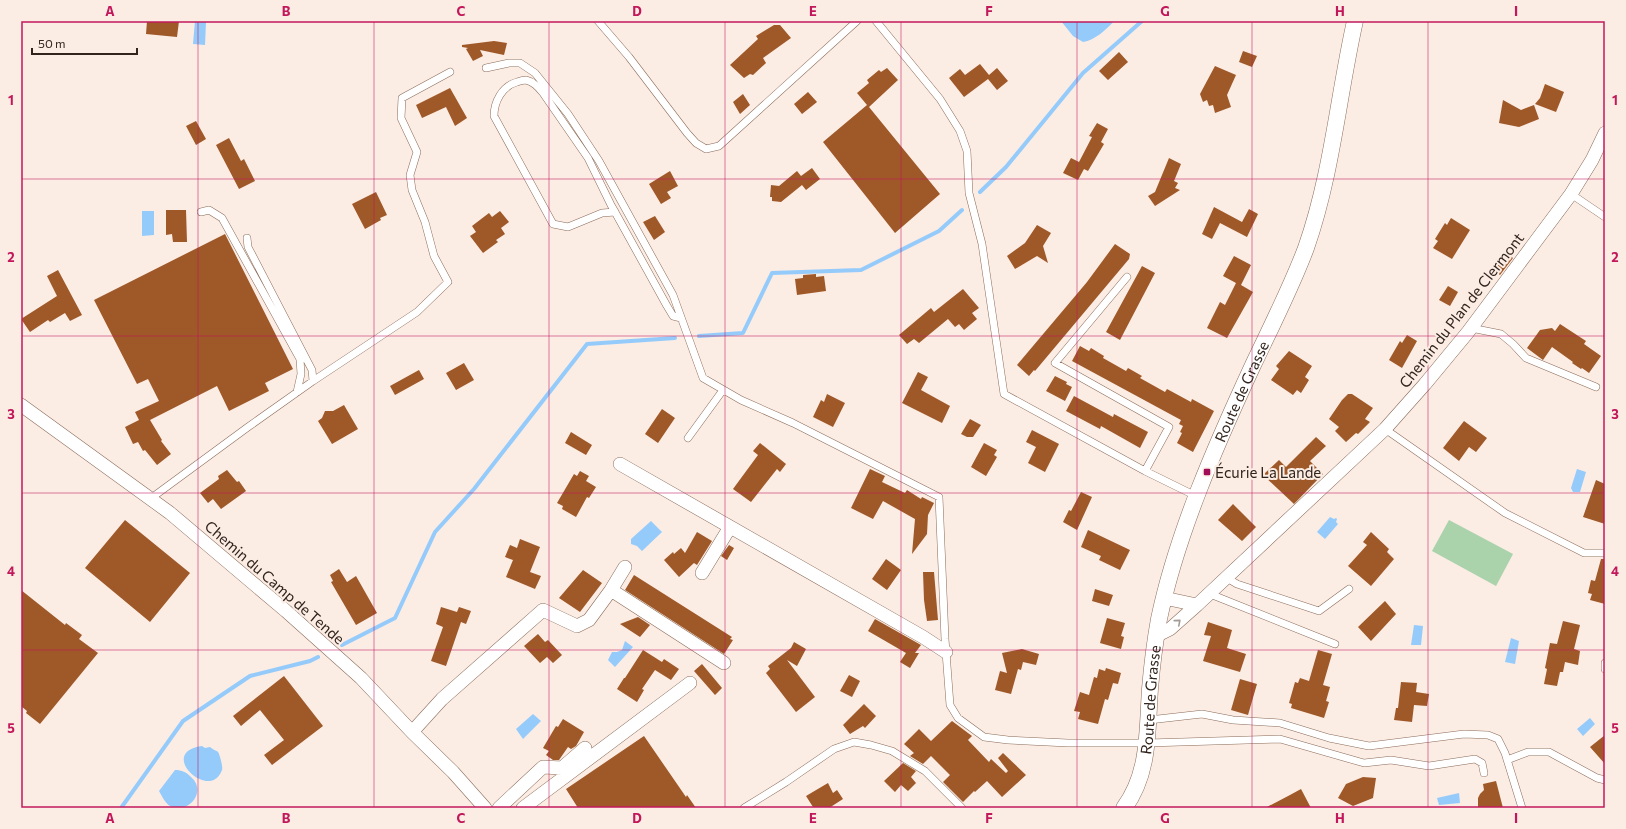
<svg xmlns="http://www.w3.org/2000/svg" width="1626" height="829" viewBox="0 0 1626 829" font-family="Commissioner,sans-serif">
	<style>
		.green { fill: #aad2ab }
		.water { fill: #94cbfb }
		.lines { fill: none; stroke-linecap: round; stroke-linejoin: round }
		.stream { stroke: #94cbfb; stroke-width: 4 }
		.building { fill: #9f5828 }
		.service-casing { stroke: #8b6c59; stroke-width: 8 }
		.minor-casing { stroke: #8b6c59; stroke-width: 14 }
		.tertiary-casing { stroke: #8b6c59; stroke-width: 17 }
		.service { stroke: #fff; stroke-width: 7 }
		.minor { stroke: #fff; stroke-width: 13 }
		.tertiary { stroke: #fff; stroke-width: 16 }
		.oneway { stroke: #a29c99 }
		.grid { fill: none; stroke: #c2185b; stroke-width: 1; stroke-opacity: 0.55 }
		.poi-dot { fill: #9f0e57; stroke: #fbece4; stroke-width: 1.5 }
		.labels { text-anchor: middle; dominant-baseline: central; stroke-width: 4; stroke-linejoin: round; paint-order: stroke }
		.street-label { font-size: 15px; fill: #31241c; stroke: #fbece4 }
		.poi-label { font-size: 15px; fill: #31241c; stroke: #fbece4; text-anchor: start }
		.neatline { fill: none; stroke: #c2185b; stroke-width: 1.5 }
		.grid-label { font-size: 13px; text-anchor: middle; font-weight: bold; fill: #c2185b }
	</style>
	<rect width="100%" height="100%" fill="#fbece4"/>
	<path class="green" d="M1449,520l64,34 -17,32 -64,-35z"/>
	<path class="water" d="M195,21l11,1 -1,23 -12,-1z
		M1061,21h53c-8,9 -19,19 -31,21l-10,-6z
		M142,211h12v24l-12,1z
		M1577,469l9,3 -6,20h-7l-2,-4z
		M1330,517l4,2 2,-1 1,1 -1,3 2,2 -13,15 -8,-7z
		M651,521l11,11 -20,19 -5,-5 -6,-2v-5z
		M1414,625l9,1 -2,19h-10z
		M1511,638l8,3 -4,23 -10,-2z
		M625,641l8,6 -18,20 -7,-7 4,-8h5l5,-2z
		M533,714l8,7 -18,18 -7,-10z
		M1590,718l5,6 -12,12 -6,-7z
		M202,746l3,2 5,-1c2,2 7,4 8,5 2,3 5,15 4,18 -12,33 -66,-18 -20,-24z
		M175,770c7,0 11,2 16,7 18,16 -6,39 -21,29 -5,-3 -8,-10 -11,-15z
		M1459,793l1,10 -21,2 -2,-7z"/>
	<g class="lines">
		<path class="stream" d="M980,192l26,-25 77,-94 59,-52
			M699,336l44,-3 29,-60 89,-3 78,-39 23,-21
			M342,645l53,-27 40,-86 39,-43 113,-145 88,-6
			M121,808l62,-87 67,-45 60,-15 8,-4"/>
	</g>
	<path class="building" d="M147,21h32l-2,16 -31,-3z
		M774,25h6l11,13 -28,20 3,5 -13,12 -3,-1 -6,4 -14,-13 28,-26 -2,-3z
		M494,41l13,2 -3,12 -24,-5 3,6 -10,5 -7,-12 2,-1 -6,-1v-2z
		M1243,51l14,5 -5,11 -13,-5z
		M1119,52l9,10 -20,18 -9,-9z
		M980,64l9,11 8,-7 11,13 -11,9 -9,-11 -24,18 -15,-19 11,-9 5,6z
		M1215,66l21,9 -9,20 4,12 -16,6 -2,-8 -4,1 -2,-6 -4,2 -3,-8z
		M887,68l11,12 -29,27 71,87 -45,39 -72,-91 44,-37 -10,-12 12,-10 -2,-3 12,-10 2,2z
		M1545,84l19,8 -8,20 -21,-8 5,-6z
		M450,88l17,30 -12,8 -9,-19 -24,11 -6,-13z
		M808,92l9,10 -15,12 -8,-10z
		M743,94l7,11 -10,9 -7,-12z
		M1503,100l18,10 13,-5 5,14 -20,8 -20,-4z
		M196,121l10,18 -10,6 -10,-19z
		M1097,123l11,6 -7,13 3,2 -16,27 -4,-2 -6,11 -15,-7 8,-15 8,4 13,-25 -3,-1z
		M229,138l12,23 3,-2 11,22 -16,8 -23,-44z
		M1169,158l12,6 -7,17 4,2 -3,5 5,2 -25,16 -7,-10 7,-4z
		M812,168l8,11 -14,11 -4,-5 -21,17 -9,-1v-4h-2l1,-12 8,1 18,-15 4,5z
		M670,171l8,15 -11,6 4,6 -10,6 -12,-20z
		M376,192l11,23 -7,3 1,2 -16,9 -13,-25z
		M1214,207l28,15 7,-13 9,5 -11,23 -27,-14 -8,16 -10,-5z
		M166,210h20l1,32h-14l-1,-8 -6,1z
		M500,211l9,11 -8,6 4,6 -9,6 2,2 -15,11 -13,-17 6,-4 -4,-6 17,-13 3,4z
		M655,216l10,16 -11,8 -11,-18z
		M1451,218l19,12 -18,29 -19,-11 5,-7 -3,-2 10,-16 2,2z
		M1037,225l14,8 -8,13 5,17 -11,-7 -22,13 -8,-13 18,-13z
		M225,234l68,135 -28,14 4,8 -40,20 -12,-25 -67,34 12,20 -1,1 10,13 -14,11 -12,-15 -2,1 -5,-9 -5,2 -8,-17 14,-7 -4,-8 24,-11 -11,-22 -11,5 -43,-84z
		M1115,244l15,10 -1,5 -94,112 -1,-1 -5,6 -12,-11 70,-83z
		M1505,252l8,6 -13,17 -7,-5z
		M1234,256l17,9 -10,20 12,7 -26,46 -20,-10 13,-26 5,3 11,-22 -13,-7z
		M1142,266l13,7 -35,67 -14,-8z
		M58,270l24,45 -12,6 -5,-8 -15,9 -2,-2 -18,12 -9,-13 36,-23 -10,-20z
		M816,274v3l8,-1 2,15 -29,4 -2,-16 8,-1v-3z
		M1448,286l10,6 -8,14 -11,-6z
		M963,289l16,19 -7,5 5,6 -13,11 -5,-6 -4,3 -7,-8 -29,24 -5,-4 -7,5 -8,-9 32,-27 3,4z
		M1560,324l26,17 -2,3 17,12 -12,17 -7,-5 -1,1 -9,-6 1,-1 -21,-15 -9,13 -16,-12 13,-18 12,-2 3,3z
		M1407,335l10,6 -15,27 -13,-8 11,-19 2,2z
		M1080,346l9,5 2,-3 13,8 -1,2 23,13 2,-3 14,8 -2,2 25,14 2,-3 24,13 1,-3 22,12 -21,41 -16,-9 5,-10 -2,-1 3,-6 -4,-2 2,-4 -109,-59z
		M1289,351l23,15 -7,11 4,3 -8,13 -4,-3 -4,5 -22,-15 8,-11 -3,-3z
		M464,363l10,17 -18,10 -10,-17z
		M419,370l5,9 -29,16 -5,-9z
		M918,372l10,5 -7,13 29,16 -8,17 -40,-20z
		M1055,376l12,6 -1,2 6,3 -7,14 -19,-10z
		M827,394l18,9 -12,24 -20,-10 8,-17 3,2z
		M1348,394h4l21,14 -8,11 5,3 -12,12 -2,-1 -10,9 -11,-11 4,-4 -10,-8 13,-19z
		M1074,396l39,21 1,-3 34,18 -8,16 -39,-22 -1,3 -34,-18z
		M344,405l14,24 -26,15 -14,-23 4,-3 3,-7h8z
		M662,409l13,9 -17,25 -13,-9z
		M970,419l11,6 -8,12h-6l-6,-3z
		M1464,421l23,17 -11,14 -7,-5 -10,14 -16,-13z
		M1032,430l27,14 -14,28 -17,-9 8,-16 -10,-5z
		M571,432l21,13 -6,10 -21,-12z
		M1316,437l10,9 -16,15 13,13 -29,30 -31,-29 16,-15 7,7z
		M760,443l26,21 -6,8 -3,-3 -26,33 -18,-13 25,-34 -5,-4z
		M984,443l13,7 -3,5 3,2 -11,19 -15,-9z
		M870,469l15,7 -3,6 23,11 2,-3 14,9 1,-2 12,6 -6,12 -1,19 -15,20 3,-35 -32,-18 -10,18 -22,-11z
		M227,470l10,12 2,-1 7,10 -25,18 -8,-10 -5,4 -8,-10 19,-14 -1,-3z
		M580,471l9,5 -3,5 10,6 -7,11 -2,-1 -11,20 -14,-8 1,-3 -6,-3 17,-29 3,2z
		M1596,480l9,4v40l-22,-7z
		M1081,492l11,5 -15,33 -14,-8 6,-12 2,1z
		M1233,504l23,23 -14,14 -24,-21z
		M125,520l65,53 -40,49 -65,-54z
		M1088,530l42,20 -10,20 -21,-10 2,-4 -20,-9z
		M697,532l15,9 -15,24 -3,-2 -15,14 -15,-17 9,-8 1,2 7,-6 4,5z
		M1371,532l18,17 -2,3 7,7 -23,27 -23,-20 19,-21 -4,-3z
		M520,539l20,8 -10,25 11,4 -6,13 -29,-12 7,-17 -8,-3 5,-12 7,3z
		M729,545l5,3 -7,12 -6,-4z
		M886,559l15,11 -14,20 -15,-11z
		M1601,559h4v45l-15,-4 2,-6 -4,-1 3,-13 4,1z
		M339,569l8,13 9,-6 21,37 -21,12 -25,-43 2,-1 -3,-6z
		M583,570l19,13 -22,29 -21,-14z
		M923,572h11l4,48 -11,1 -3,-21z
		M634,575l98,62 -2,2 3,1 -9,14 -99,-64z
		M1095,589l18,6 -4,11 -17,-5z
		M21,590l44,35 1,-2 16,12 -3,4 19,14 -58,71 -14,-11 1,-2 -6,-5z
		M1385,601l11,13 -25,27 -13,-14z
		M441,607l16,5 2,-5 12,4 -5,13 -5,-2 -15,44 -15,-5 12,-34 -7,-3z
		M638,617l12,8 -10,12 -20,-13z
		M1107,618l18,5 -4,13 3,1 -3,12 -21,-6z
		M875,619l46,26 -6,8h4l-9,15 -10,-6 6,-9 -38,-22z
		M1563,621l17,4 -6,24 6,2 -2,14 -13,-3 -2,10h-3l-3,14 -13,-2 3,-15 -2,-1 5,-25 7,1z
		M1208,622l24,8 -5,18 19,6 -6,18 -37,-11 8,-25 -7,-1z
		M538,634l7,8 3,-2 14,15 -9,8 -6,-6 -7,6 -16,-17z
		M794,642l12,7 -9,17 -10,-6 28,37 -19,15 -30,-39 4,-4 -2,-3 23,-18z
		M1022,649l17,5 -3,11 -13,-3 -2,8 -3,-1 -7,25 -16,-4 5,-19 7,2 -5,-20z
		M643,650l19,12 2,-3 15,10 -8,11 -16,-10 -13,19 2,1 -7,12 -20,-13 7,-11h1z
		M1318,650l14,4 -9,31 7,2 -4,14 3,1 -5,16 -33,-10 1,-4 -3,-1 6,-21 3,1 2,-5 9,3z
		M702,664l20,24 -7,7 -21,-24z
		M1106,668l15,5 -3,11 -5,-1 -5,17 -3,-1 -7,25 -20,-5 2,-7 -6,-1 6,-19 9,3 5,-18 3,1 2,-9 6,2z
		M849,675l11,6 -8,16 -12,-6z
		M284,676l39,50 -51,39 -8,-10 20,-15 -24,-30 -19,16 -8,-10z
		M1240,679l17,5 -9,31 -17,-5z
		M1401,682l16,1 -1,9 13,2 -2,12 -13,-1 -2,17 -18,-2 2,-12h2z
		M864,704l12,12 -11,12 -2,-2 -13,8 -7,-9z
		M563,719l21,13 -8,14 -5,3 -3,-2 -9,13h-6l-7,-5 3,-4 -6,-3 13,-22 2,1z
		M952,721l20,15 -4,4 21,22 2,-3 15,14 2,-2 -10,-13 5,-5 23,22 -24,22 -15,-16 -12,11 -1,-1 -11,11 -20,-20 7,-7 -19,-19 -8,8 -13,-8 4,-3 -10,-9 15,-15 12,12z
		M1605,735v29l-15,-17z
		M644,736l42,61 1,-2 9,13h-118l-12,-19z
		M903,763l13,8 -5,6 5,6 -8,8 -7,-6 -6,7 -11,-11z
		M1363,777l13,1 -3,20 -20,8 -15,-8 8,-14z
		M1496,781l7,27h-25v-10l2,-4 4,-4 -1,-6z
		M828,783l5,10 4,-3 6,9 -14,9h-18l2,-1 -7,-11z
		M1301,789l10,19h-46l25,-13z"/>
	<g class="lines">
		<g class="service-casing">
			<path id="service" d="M598,21l31,36 58,76 9,10 10,6 13,-3 138,-125
				M876,21l64,78 20,32 7,20 2,42 13,51 22,150 141,77 51,25
				M486,68l23,-5h11l15,10 33,41 31,47 74,134 30,83 38,22 52,23 146,74 6,142 5,66 8,13 26,19 24,3 60,3h80l132,-4 84,24 27,-3 38,6 46,-7 7,4 2,10
				M1571,194l34,23
				M201,212l8,-2 13,8 78,141 1,15 -4,18
				M615,212l-13,1 -34,14 -15,-3 -59,-108c0,-14 8,-30 23,-34 3,-1 6,-2 9,-2 8,2 12,7 17,13l45,65 23,47 4,7 52,94 6,10 8,2
				M247,238l1,9 64,123 1,11
				M1127,277l-72,86 114,64 -24,44
				M1471,328l30,6 12,10 13,14 70,29
				M1385,429l120,84 79,40h21
				M688,438l35,-48
				M150,499l98,-72 65,-46 104,-69 31,-30 -14,-26 -9,-34 -13,-32 -2,-15 7,-23 -16,-34 1,-20 48,-26
				M1227,578l10,6 82,27 30,-22
				M1210,594l125,50
				M1605,663v6
				M1149,720l53,-6 31,6 47,3 49,15 40,8 95,-12 24,1 10,4 7,14 17,55
				M1507,760l21,-8h21l48,26 8,2
				M744,808l42,-26 48,-33 20,-7 17,3 21,6 33,20 37,37"/>
		</g>
		<g class="minor-casing">
			<path id="minor" d="M21,405l149,108 116,98 75,67 51,54 41,40 32,36
				M620,464l303,173 23,15
				M702,573l28,-46
				M611,590l14,-23
				M1164,598l33,7
				M1156,636l14,-7 27,-24 188,-176 40,-45 43,-52 103,-138 21,-34 13,-27
				M412,732l30,-33 101,-89 34,16 12,-6 22,-30 113,73
				M499,808l44,-41 19,1 23,-20
				M523,808l167,-125"/>
		</g>
		<g class="tertiary-casing">
			<g id="tertiary">
				<path id="s1" d="M1124,808c26,-35 23,-78 26,-119 2,-24 5,-48 9,-70 18,-86 57,-174 94,-254 18,-38 38,-77 53,-117 26,-74 32,-151 49,-227"/>
			</g>
		</g>
		<use href="#service" class="service"/>
		<use href="#minor" class="minor"/>
		<use href="#tertiary" class="tertiary"/>
	</g>
	<defs><path id="oneway-chevron" d="M-2-3.5L2.5 0L-2 3.5" fill="none" stroke-width="1.6" stroke-linecap="round" stroke-linejoin="round"/></defs>
	<use class="oneway" href="#oneway-chevron" transform="translate(1178 622) rotate(-41)"/>
	<path class="grid" d="M198,21v787M374,21v787M549,21v787M725,21v787M901,21v787M1077,21v787M1252,21v787M1428,21v787M21,179h1584M21,336h1584M21,493h1584M21,650h1584"/>
	<rect class="poi-dot" x="1203" y="468" width="8" height="8" rx="2"/>
	<g class="labels">
		<g class="street-label">
			<text transform="translate(1461 310) rotate(-52)">Chemin du Plan de Clermont</text>
			<text stroke="none"><textPath href="#s1" startOffset="437">Route de Grasse</textPath></text>
			<text transform="translate(275 582) rotate(41)">Chemin du Camp de Tende</text>
			<text stroke="none"><textPath href="#s1" startOffset="113">Route de Grasse</textPath></text>
		</g>
		<g class="poi-label">
			<text x="1215" y="472">Écurie La Lande</text>
		</g>
	</g>
	<rect width="1626" height="829" fill="none" stroke="#fbece4" stroke-width="44"/>
	<path d="M32 48v6h105v-6" fill="none" stroke="#31241c" stroke-width="2"/>
	<text x="38" y="48" font-size="12" fill="#31241c" stroke="#fbece4" stroke-width="3" paint-order="stroke">50 m</text>
	<rect x="22" y="22" width="1582" height="785" class="neatline"/>
	<g class="grid-label">
		<text x="110" y="16">A</text>
		<text x="286" y="16">B</text>
		<text x="461" y="16">C</text>
		<text x="637" y="16">D</text>
		<text x="813" y="16">E</text>
		<text x="989" y="16">F</text>
		<text x="1165" y="16">G</text>
		<text x="1340" y="16">H</text>
		<text x="1516" y="16">I</text>
		<text x="11" y="105">1</text>
		<text x="1615" y="105">1</text>
		<text x="11" y="262">2</text>
		<text x="1615" y="262">2</text>
		<text x="11" y="419">3</text>
		<text x="1615" y="419">3</text>
		<text x="11" y="576">4</text>
		<text x="1615" y="576">4</text>
		<text x="11" y="733">5</text>
		<text x="1615" y="733">5</text>
		<text x="110" y="823">A</text>
		<text x="286" y="823">B</text>
		<text x="461" y="823">C</text>
		<text x="637" y="823">D</text>
		<text x="813" y="823">E</text>
		<text x="989" y="823">F</text>
		<text x="1165" y="823">G</text>
		<text x="1340" y="823">H</text>
		<text x="1516" y="823">I</text>
	</g>
</svg>
